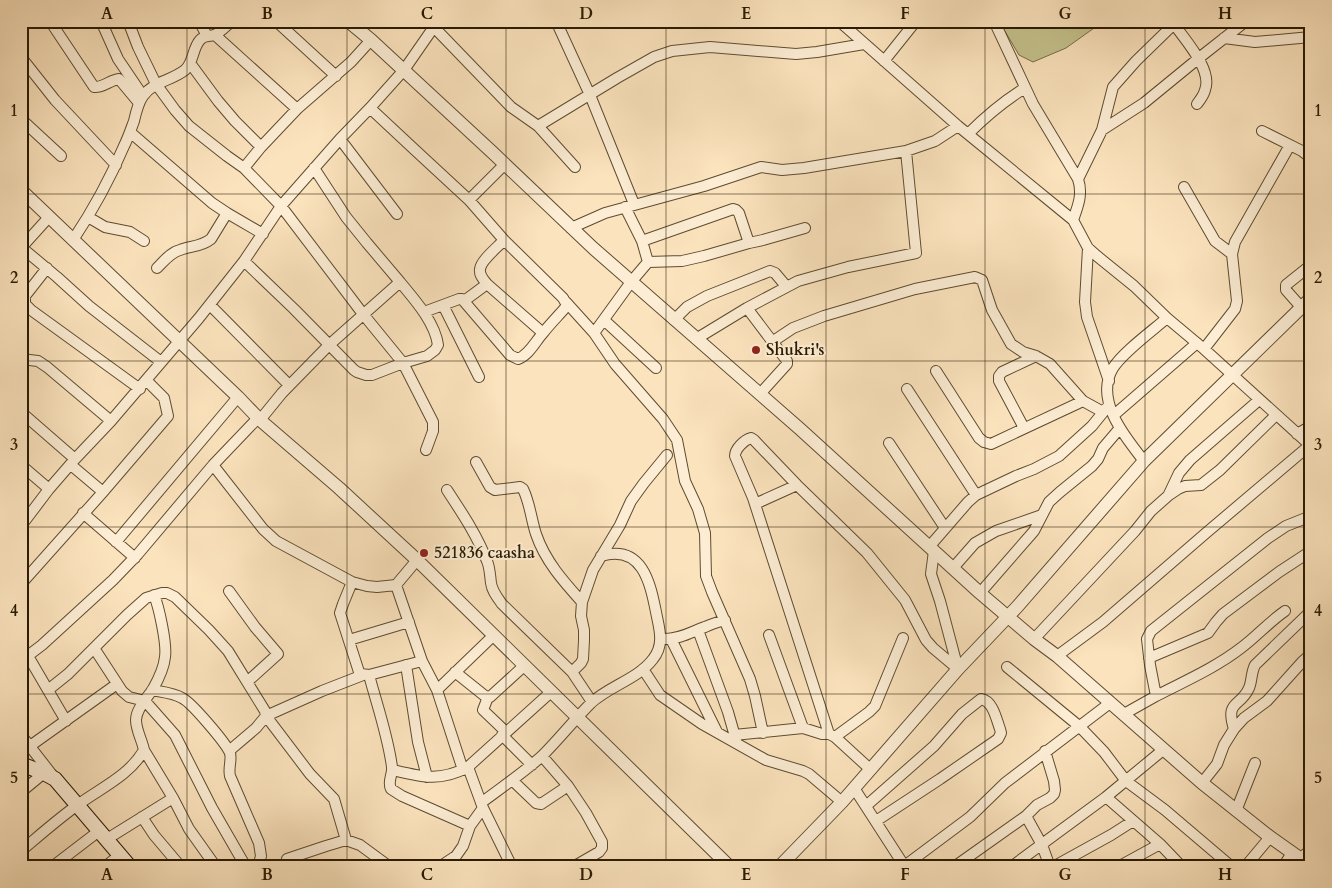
<svg xmlns="http://www.w3.org/2000/svg" width="1332" height="888" viewBox="0 0 1332 888" font-family="Cardo,serif">
	<style>
		.green { fill: #c4c28d; stroke: #776e47 }
		.lines { fill: none; stroke-linecap: round; stroke-linejoin: round }
		.minor-casing { stroke: #5e4c30; stroke-width: 12 }
		.tertiary-casing { stroke: #5e4c30; stroke-width: 14 }
		.secondary-casing { stroke: #2a1a01; stroke-width: 16 }
		.minor { stroke: #fcedd4; stroke-width: 10 }
		.tertiary { stroke: #fcedd4; stroke-width: 12 }
		.secondary { stroke: #fcedd4; stroke-width: 14 }
		.grid { fill: none; stroke: #2a1a01; stroke-width: 1; stroke-opacity: 0.55 }
		.poi-dot { fill: #8f2418; stroke: #fcedd4; stroke-width: 2 }
		.labels { text-anchor: middle; dominant-baseline: central; stroke-width: 4; stroke-linejoin: round; paint-order: stroke }
		.poi-label { font-size: 16px; font-weight: bold; fill: #2a1a01; stroke: #fcedd4; text-anchor: start }
		.neatline { fill: none; stroke: #2a1a01; stroke-width: 2 }
		.grid-label { font-size: 16px; text-anchor: middle; font-weight: bold; fill: #2a1a01 }
	</style>
	<rect width="100%" height="100%" fill="#fbe3bd"/>
	<filter id="stains"><feTurbulence type="fractalNoise" baseFrequency=".004" numOctaves="4"/><feColorMatrix values="0 0 0 0 .2 0 0 0 0 .09 0 0 0 0 .02 0 0 0 .5 -.17"/></filter>
	<radialGradient id="worn" r=".72"><stop offset=".6" stop-color="#630" stop-opacity="0"/><stop offset="1" stop-color="#630" stop-opacity=".3"/></radialGradient>
	<path class="green" d="M999,21h105l-38,27 -33,14 -14,-7z"/>
	<g class="lines">
		<g class="minor-casing">
			<path id="minor" d="M50,21l44,66c9,1 16,-7 25,-8l20,24
				M101,21l17,38 25,37
				M128,21l10,26 18,37 19,26 14,16 38,30 17,12 37,38 82,108 40,49 30,59v9l-7,19
				M199,21l8,15
				M276,21l60,55
				M428,21l83,86 27,19 37,41
				M556,21l34,74 44,109
				M839,21l119,105 115,94 15,28 9,8 37,30 33,32 37,31 107,97
				M994,21l39,83 45,75c5,15 0,27 -5,41
				M1177,21l-3,3c11,16 39,46 31,66 -1,5 -5,10 -8,14
				M215,35l82,74
				M1224,38l31,4 56,-5
				M21,57l34,43 61,65
				M884,61l32,-40
				M190,63l28,38 17,20 26,26
				M370,108l45,42 54,50 36,-36
				M21,119l40,37
				M538,126l79,-48 37,-21 18,-6 38,-4 86,7 21,-2 47,-8
				M1102,130l42,-27 55,-45 47,-37
				M1262,131l40,20 9,7
				M130,132l82,71 15,10 36,21
				M968,134c18,-18 36,-33 57,-46
				M340,139l57,75
				M244,168l17,-21 36,-38 54,-47 20,-22
				M1078,179l24,-49 11,-43 23,-26 38,-37 -2,-3
				M1184,187l31,54 17,13
				M88,217l17,10 25,5 14,9
				M571,228l34,-15 99,-27 57,-19 21,3 22,-2 102,-17 29,-10 23,-15
				M73,240c20,-30 37,-61 51,-94 4,-8 7,-17 10,-25 2,-9 4,-18 9,-25 11,-15 28,-15 42,-26 9,-8 7,-21 15,-30 4,-5 8,-3 14,-5 6,-2 13,-10 18,-14
				M504,240c-6,7 -23,20 -24,29 -1,6 3,10 7,15l56,49
				M642,241l91,-32 3,1 3,3 10,30
				M21,247l36,30 32,29 72,56
				M21,248l28,-31
				M1088,248l-3,54 2,15 22,64
				M244,261l50,48 60,61 3,2 9,3h6l31,-12 24,-7 8,-6 3,-5c-3,-23 -24,-46 -38,-63
				M648,262l34,-1 22,-5 45,-13 14,-3 42,-12
				M47,268l-22,28v8l6,6 109,79
				M157,268c7,-7 14,-16 23,-18 10,-4 21,-3 31,-11l16,-26
				M464,301l23,-17
				M566,302l28,31 21,31 48,55 14,21 8,41 13,28 7,24 1,43 6,16 38,87 5,17 8,37
				M210,305l79,80
				M443,305l36,72
				M1301,307l-15,-17v-5l25,-20
				M747,308l40,53v3l-27,30
				M424,312l35,-13h3l48,56 8,4c11,-4 17,-17 25,-26 7,-9 15,-17 22,-25l2,-3 -4,-7 -59,-58 -35,-40
				M604,320l52,48
				M674,320l13,-13 20,-11 63,-25 5,2 11,13
				M594,333l37,-51 17,-20 -6,-21 -17,-34
				M696,339l51,-31 51,-27 50,-14 68,-14 -10,-102
				M772,342l21,-14 31,-12 91,-27 60,-12 7,3 10,30 19,34 12,8 13,4 14,8 33,37 20,11
				M1204,349l31,-40 2,-8 -5,-47 3,-12 55,-97
				M21,359l17,2 9,6 64,54
				M936,371l43,67 5,4 7,2 92,-43
				M907,389l69,106
				M21,412l54,47
				M1114,415l83,-72
				M260,420l22,-27 47,-48 71,-63 -33,-39 -21,-26 -32,-49
				M1024,428l-25,-47v-5l3,-4 34,-16
				M1297,434l14,-8
				M889,443l56,85
				M1144,461c-19,-24 -50,-61 -31,-93 10,-16 39,-37 54,-50
				M476,462l14,25 5,3 25,-3 3,2c7,14 8,30 13,45 9,27 28,48 46,68
				M21,465l28,24
				M71,465l32,27
				M213,465l50,64 13,12 76,41 15,4 10,1 19,-2
				M447,490c15,23 30,45 40,71 3,7 3,15 4,22 1,8 6,14 11,21l70,68 20,30
				M1169,494l10,-21 11,-13 69,-60
				M755,504l42,-19
				M83,513l52,45
				M21,526l28,-37 26,-30 36,-38 88,-103 45,-57 37,-55 59,-67 30,-31 34,-38 34,-49
				M116,542l122,-145
				M929,547l39,-45 8,-7 40,-19 18,-7 25,-13 33,-30 17,-21
				M934,551l-3,23 9,27 18,68
				M417,560l-21,25 26,76 15,29 26,80
				M953,568l22,-25 21,-12 46,-16
				M352,582l-9,22 -3,9 19,59 2,2 8,1 53,-14
				M21,584l82,-92 65,-76 -4,-18 -18,-18
				M229,591l26,36 23,27 -31,28
				M980,593l54,-62 15,-29 11,-10 32,-26 6,-7 5,-11 17,-20
				M698,630l30,82 8,28
				M769,635l34,93
				M665,639c15,0 26,-7 40,-12 6,-3 13,-5 20,-7
				M671,639l46,93
				M1034,639l101,-108 16,-20 18,-16 9,-6 7,-3 16,-1 19,-15 56,-55
				M349,640l60,-18
				M94,648l28,43 7,6 16,4 30,34 37,73 34,59
				M21,650l7,6 38,65
				M1057,656l46,-34 103,-89 104,-88
				M1149,658l59,-25 8,-11 7,-8 56,-42 32,-21
				M21,661l21,-16 71,-65 25,-26 75,-89 45,-47
				M406,665l12,77 9,35
				M1007,667l72,59 25,26 22,29 39,29 67,57
				M643,669l17,26 42,29 64,36 37,11 6,3 33,28
				M455,672l30,24 5,1 35,-32
				M572,672l9,-9 2,-4 1,-19v-10l-3,-14 1,-14 11,-32 27,-45 11,-24 13,-18 23,-28
				M369,675c8,30 19,61 23,92 1,8 -5,14 -1,22l11,7 68,30
				M48,690l20,-16 59,-59 19,-17 16,-5h5l8,4 34,33 19,21 37,60 1,5 -10,12 -27,23
				M152,690c10,2 22,3 30,8 9,4 44,45 48,55 2,7 -2,15 0,23l29,67 2,13 -3,11
				M437,690l57,-55
				M1156,696c29,-15 59,-28 85,-48 15,-11 28,-26 44,-37
				M488,697l-5,13 23,22
				M1124,714l32,-18 -6,-31 -3,-26 4,-8 117,-93 18,-12 25,-10
				M1234,729c-9,-29 6,-21 15,-41 3,-7 2,-15 6,-23l56,-54
				M829,734l-76,-236 -18,-42c0,-7 9,-16 16,-18l3,2 43,45 70,68 38,47 21,40 7,8 25,21
				M21,735l32,41
				M502,735l30,30
				M734,735l69,-7 19,6h7l6,3 35,32
				M835,737l34,-25 6,-6 28,-68
				M30,746l87,-62
				M144,750l29,48 16,31 27,38
				M542,756l26,30 18,27 16,29v6l-3,4 -26,15
				M468,767l15,41 29,59
				M393,770c29,7 47,12 75,-3l83,-75
				M512,780l24,23 5,1 27,-18
				M1202,783l15,-19 7,-19 10,-16 10,-11 23,-17 35,-39 9,-8
				M854,788l51,79
				M21,792l23,-19
				M1106,797l54,47 22,23
				M481,803c20,-15 42,-30 61,-47 17,-17 32,-36 49,-53 18,-17 47,-24 62,-44 12,-15 6,-31 3,-47 -6,-30 -14,-68 -55,-56
				M866,806l68,-60 28,-32 19,-15c12,2 15,19 19,30l1,4 -3,6 -58,40 -64,42
				M1236,811l19,-48
				M1026,816l16,29 8,22
				M142,817l12,18 27,32
				M107,839l66,-41
				M346,840l-12,-41 -24,-25 -44,-58 56,-25 41,-16
				M21,851c19,-16 38,-33 58,-47 22,-16 51,-29 65,-54 -2,-10 -8,-20 -8,-30 0,-11 11,-22 17,-31 5,-9 11,-21 12,-32 2,-13 -6,-50 -11,-62
				M1300,858l11,-8
				M287,859l39,-13 20,-6 14,5 30,22
				M52,867l47,-36
				M105,867l16,-13
				M437,867l4,-1 15,-10 7,-10 7,-20 13,-18
				M903,867l67,-50 35,-34 105,-80
				M954,867l72,-51 11,-11 13,-7 4,-4 1,-4 -1,-9 -9,-30
				M1011,867l95,-70 57,-47
				M1053,867l58,-32 22,-14
				M1118,867l42,-23
				M1245,867l25,-30
				M1283,867l9,-14"/>
		</g>
		<g class="tertiary-casing">
			<path id="tertiary" d="M348,21l23,19 121,112 101,96 207,181 180,164 54,46 23,17 145,127 68,54 41,29
				M21,190l217,207 22,23 79,68 78,72 313,307
				M779,867l63,-65 116,-133 59,-62 127,-146 167,-163"/>
		</g>
		<g class="secondary-casing">
			<path id="secondary" d="M21,764l23,9 11,6 75,88"/>
		</g>
		<use href="#minor" class="minor"/>
		<use href="#tertiary" class="tertiary"/>
		<use href="#secondary" class="secondary"/>
	</g>
	<path class="grid" d="M187,21v846M347,21v846M506,21v846M666,21v846M826,21v846M985,21v846M1145,21v846M21,194h1290M21,361h1290M21,527h1290M21,694h1290"/>
	<g class="poi-dot">
		<circle cx="756" cy="350" r="5"/>
		<circle cx="424" cy="553" r="5"/>
	</g>
	<g class="labels">
		<g class="poi-label">
			<text x="766" y="350">Shukri's</text>
			<text x="434" y="553">521836 caasha</text>
		</g>
	</g>
	<rect width="1332" height="888" fill="none" stroke="#fbe3bd" stroke-width="55"/>
	<rect x="28" y="28" width="1276" height="832" class="neatline"/>
	<g class="grid-label">
		<text x="107" y="19">A</text>
		<text x="267" y="19">B</text>
		<text x="427" y="19">C</text>
		<text x="586" y="19">D</text>
		<text x="746" y="19">E</text>
		<text x="905" y="19">F</text>
		<text x="1065" y="19">G</text>
		<text x="1225" y="19">H</text>
		<text x="14" y="116">1</text>
		<text x="1318" y="116">1</text>
		<text x="14" y="283">2</text>
		<text x="1318" y="283">2</text>
		<text x="14" y="450">3</text>
		<text x="1318" y="450">3</text>
		<text x="14" y="616">4</text>
		<text x="1318" y="616">4</text>
		<text x="14" y="783">5</text>
		<text x="1318" y="783">5</text>
		<text x="107" y="880">A</text>
		<text x="267" y="880">B</text>
		<text x="427" y="880">C</text>
		<text x="586" y="880">D</text>
		<text x="746" y="880">E</text>
		<text x="905" y="880">F</text>
		<text x="1065" y="880">G</text>
		<text x="1225" y="880">H</text>
	</g>
	<rect width="100%" height="100%" filter="url(#stains)"/>
	<rect width="100%" height="100%" fill="url(#worn)"/>
</svg>
